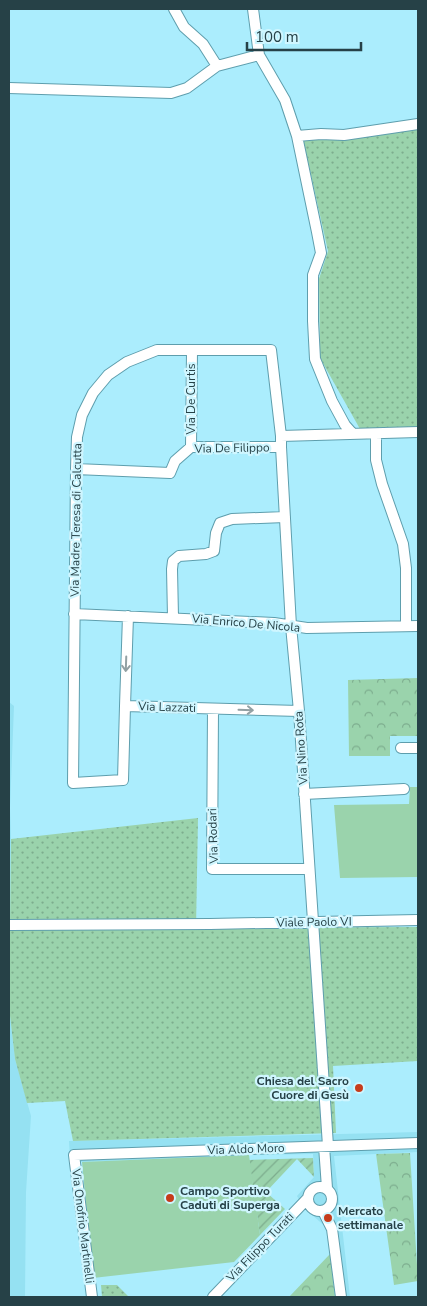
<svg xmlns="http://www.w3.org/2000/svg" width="427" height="1306" viewBox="0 0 427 1306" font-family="'Nunito Sans',sans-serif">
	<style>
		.built { fill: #95e1f2 }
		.grass { fill: url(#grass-dots) }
		.park { fill: url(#park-crowns) }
		.garden { fill: url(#garden-furrows) }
		.pitch { fill: #9ad3ac }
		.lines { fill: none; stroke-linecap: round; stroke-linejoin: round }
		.minor-casing { stroke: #5e9ead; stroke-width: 12 }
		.minor { stroke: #fff; stroke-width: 10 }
		.oneway { stroke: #92a0a3 }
		.poi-dot { fill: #c63c1b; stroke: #cff6ff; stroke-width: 2 }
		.labels { text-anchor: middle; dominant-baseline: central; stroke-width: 4.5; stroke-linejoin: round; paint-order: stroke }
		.street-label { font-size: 12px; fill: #264147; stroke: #cff6ff }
		.poi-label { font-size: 12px; font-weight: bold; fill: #264147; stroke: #cff6ff; text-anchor: start }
	</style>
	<defs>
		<pattern id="grass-dots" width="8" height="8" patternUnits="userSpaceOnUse" patternTransform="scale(1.25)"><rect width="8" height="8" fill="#9ad3ac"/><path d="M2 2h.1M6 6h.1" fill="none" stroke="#7dad8e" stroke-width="1.8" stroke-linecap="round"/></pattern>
		<pattern id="park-crowns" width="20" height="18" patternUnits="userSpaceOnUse" patternTransform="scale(1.25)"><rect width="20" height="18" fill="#9ad3ac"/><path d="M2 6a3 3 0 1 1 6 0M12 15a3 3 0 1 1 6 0" fill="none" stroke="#7dad8e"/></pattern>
		<pattern id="garden-furrows" width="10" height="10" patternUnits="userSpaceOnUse" patternTransform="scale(1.25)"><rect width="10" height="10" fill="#9ad3ac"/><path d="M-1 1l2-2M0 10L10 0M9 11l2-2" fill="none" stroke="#7dad8e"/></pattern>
	</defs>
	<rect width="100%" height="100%" fill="#abedfd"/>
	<path class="built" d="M9,702l5,4 -4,102 1,31 -2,115z
		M9,1007l6,52 16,57 -5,76 -1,105h-16z
		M418,1132v20l-84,4 16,141h-15l-8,-69 -24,-21 -6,-11 17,-19 -1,-23 -64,1 -167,7 -12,-3 -1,-18z"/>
	<path class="grass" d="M418,128v299l-58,2 -40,-71 -1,-79 9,-28 -25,-112z
		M198,818l-2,110 222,-1v134l-85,5 3,67 -263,8 -8,-40 -38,2 -12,-44 -6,-52 2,-168z
		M101,1285h16l12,12h-27z"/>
	<path class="park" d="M418,678v58h-28v20h-41l-1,-76z
		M410,1153l8,128 -24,4 -18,-131z
		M330,1254l5,43h-46z"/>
	<path class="garden" d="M313,1158l1,19 -17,-18 -31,33 19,17 -25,26 -11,-75z"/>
	<path class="pitch" d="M410,787h8v90l-78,1 -6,-73 75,-1z
		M249,1155l11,80 -26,27 -141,16 -11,-116z"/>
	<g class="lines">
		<g class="minor-casing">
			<path id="minor" d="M174,9l10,18 19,17 14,22 42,-11
				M253,9l6,46 26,45 12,36 20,96 4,21 -8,22v46l2,38 17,42 13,24 8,9
				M9,88l162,5 16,-5 30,-22
				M297,136l24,-2 23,1 74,-11
				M376,434v26l6,24 21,60 3,24v57
				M281,436l137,-4
				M191,447l1,-96
				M76,469l94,4 5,-12 16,-14h90
				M74,614l200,9 33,5 111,-2
				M128,616l-3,90 174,5
				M173,617l-1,-48 1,-8 6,-5 27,-2 8,-3 2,-18 4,-10 12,-4 53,-2
				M125,706l-2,74 -50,3 3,-314 1,-32 5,-22 11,-22 15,-18 19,-13 30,-12h114l10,86v11l10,179 8,85 29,435
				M213,709l-1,160h97
				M401,748h17
				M304,794l100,-5
				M9,925l201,-1 208,-4
				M324,1146l3,42
				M308 1199a12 12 0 1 1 24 0a12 12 0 1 1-24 0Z
				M323,1211l9,18 9,68
				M92,1297l-18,-142 344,-12
				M213,1297l95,-99"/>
		</g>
		<use href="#minor" class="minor"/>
	</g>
	<defs><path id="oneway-shaft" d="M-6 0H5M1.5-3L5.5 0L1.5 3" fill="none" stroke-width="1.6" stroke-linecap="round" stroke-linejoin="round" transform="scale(1.25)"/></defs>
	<g class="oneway">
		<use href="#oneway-shaft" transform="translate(126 664) rotate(92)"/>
		<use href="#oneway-shaft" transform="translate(246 710) rotate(2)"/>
	</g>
	<g class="poi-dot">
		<circle cx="359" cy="1088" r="5"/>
		<circle cx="170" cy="1198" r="5"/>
		<circle cx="328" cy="1218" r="5"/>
	</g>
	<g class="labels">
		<g class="street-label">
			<text transform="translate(191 399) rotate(-90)">Via De Curtis</text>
			<text transform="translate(232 448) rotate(-1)">Via De Filippo</text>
			<text transform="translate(76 520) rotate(-89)">Via Madre Teresa di Calcutta</text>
			<text transform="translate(246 623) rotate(5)">Via Enrico De Nicola</text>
			<text transform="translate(167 707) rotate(2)">Via Lazzati</text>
			<text transform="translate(301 748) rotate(-94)">Via Nino Rota</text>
			<text transform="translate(213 836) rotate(-92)">Via Rodari</text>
			<text transform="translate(314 922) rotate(-1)">Viale Paolo VI</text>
			<text transform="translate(246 1149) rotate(-2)">Via Aldo Moro</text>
			<text transform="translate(83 1226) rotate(83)">Via Onofrio Martinelli</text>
			<text transform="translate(260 1247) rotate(-46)">Via Filippo Turati</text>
		</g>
		<g class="poi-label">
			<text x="349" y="1081" text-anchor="end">Chiesa del Sacro<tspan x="349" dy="14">Cuore di Gesù</tspan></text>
			<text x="180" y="1191">Campo Sportivo<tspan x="180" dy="14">Caduti di Superga</tspan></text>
			<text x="338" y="1211">Mercato<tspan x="338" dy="14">settimanale</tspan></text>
		</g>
	</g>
	<rect width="427" height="1306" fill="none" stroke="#264147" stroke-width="20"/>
	<path d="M247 42v8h114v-8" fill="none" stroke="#264147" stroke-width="2.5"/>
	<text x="255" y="42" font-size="15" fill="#264147" stroke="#cff6ff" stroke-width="4" paint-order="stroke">100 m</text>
</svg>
